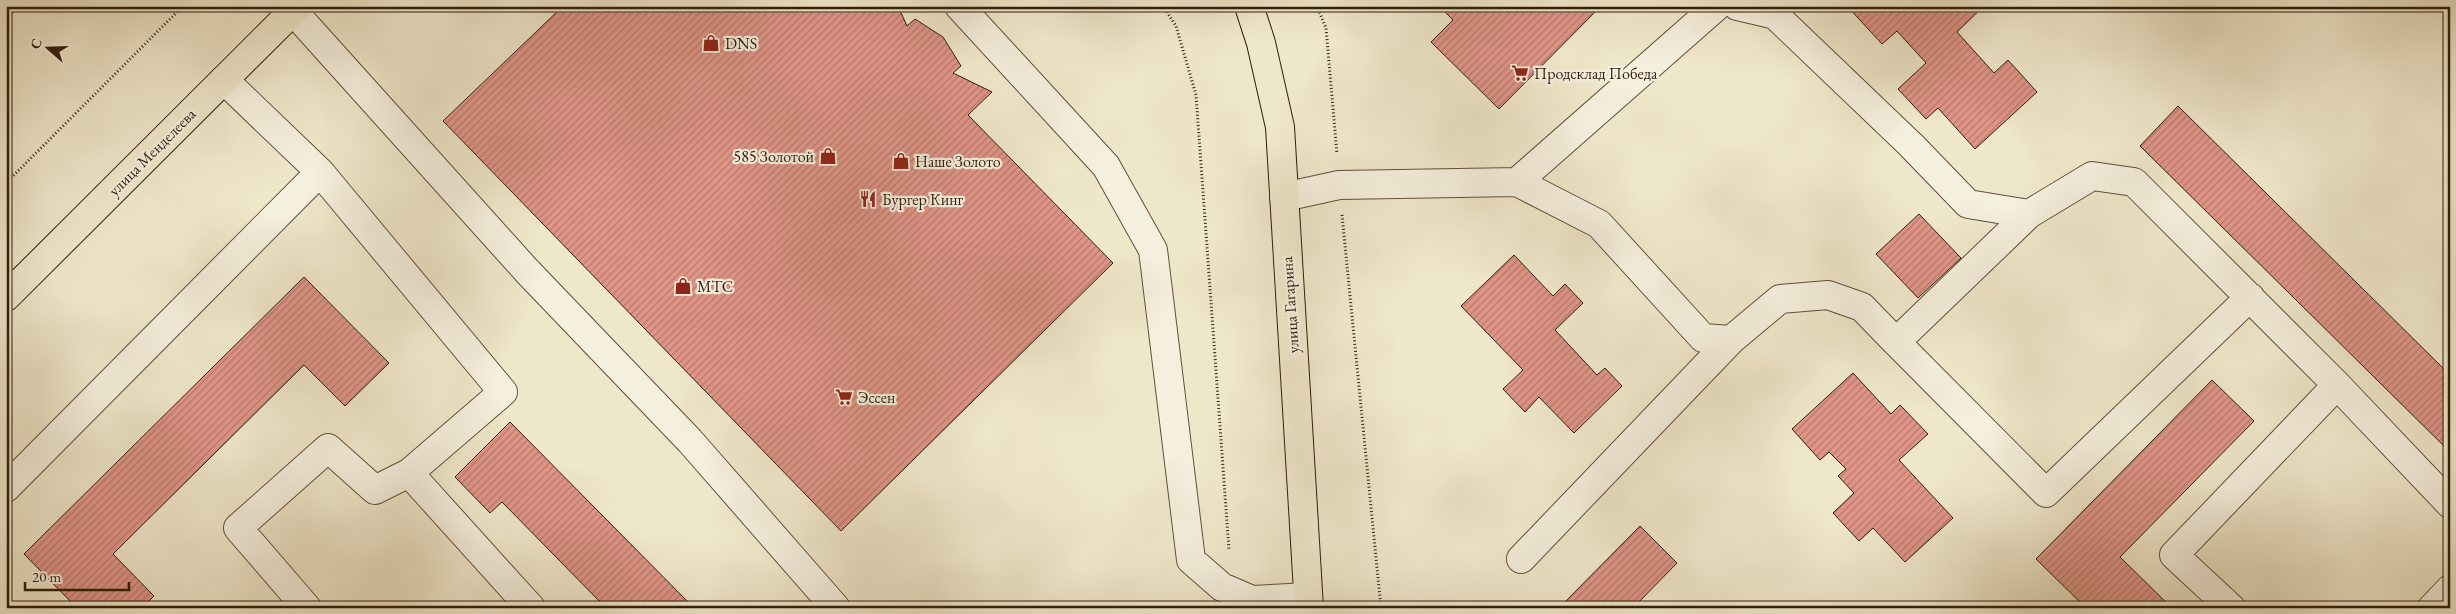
<svg xmlns="http://www.w3.org/2000/svg" width="2456" height="614" viewBox="0 0 2456 614" font-family="'EB Garamond',serif">
	<style>
		.building { fill: url(#building-hatch); stroke: #301d0b }
		.lines { fill: none; stroke-linecap: round; stroke-linejoin: round }
		.minor-casing { stroke: #60503b; stroke-width: 30 }
		.major-casing { stroke: #301d0b; stroke-width: 30 }
		.path { stroke: #301d0b; stroke-width: 3; stroke-dasharray: 1 2.5; stroke-linecap: butt }
		.minor { stroke: #f5efdd; stroke-width: 28 }
		.major { stroke: #efe7ca; stroke-width: 28 }
		.labels { text-anchor: middle; dominant-baseline: central; stroke-width: 4.5; stroke-linejoin: round; paint-order: stroke }
		.poi-label { font-size: 16px; fill: #301d0b; stroke: #f5efdd; text-anchor: start }
		.street-label { font-size: 16px; fill: #301d0b; stroke: #f5efdd }
	</style>
	<defs>
		<pattern id="building-hatch" width="6" height="6" patternUnits="userSpaceOnUse" patternTransform="scale(1.25)"><rect width="6" height="6" fill="#e09588"/><path d="M-1 1l2-2M0 6l6-6M5 7l2-2" fill="none" stroke="#b6796d"/></pattern>
	</defs>
	<rect width="100%" height="100%" fill="#efe7ca"/>
	<filter id="stains"><feTurbulence type="fractalNoise" baseFrequency=".004" numOctaves="4"/><feColorMatrix values="0 0 0 0 .2 0 0 0 0 .09 0 0 0 0 .02 0 0 0 .5 -.17"/></filter>
	<radialGradient id="worn" r=".72"><stop offset=".6" stop-color="#630" stop-opacity="0"/><stop offset="1" stop-color="#630" stop-opacity=".3"/></radialGradient>
	<path class="building" d="M6,6h4l5,5 -9,9z
		M563,6h299l4,4 4,-4h28l9,20 8,-7 28,18 18,29 -8,7 39,19 -24,23 145,148 -272,268 -398,-410z
		M1439,6h162l-102,103 -68,-67 22,-22z
		M1847,6h137l-27,26 37,41 14,-13 29,32 -62,57 -37,-41 -12,11 -28,-30 28,-26 -29,-32 -15,13z
		M2178,106l272,269v77l-310,-306z
		M1919,214l42,44 -43,40 -42,-44z
		M1514,255l39,41 12,-12 18,19 -28,27 42,45 8,-7 17,18 -48,47 -35,-36 -14,15 -22,-23 20,-19 -62,-64z
		M304,277l85,86 -44,43 -41,-41 -191,189 41,42 -12,12h-65l-53,-54z
		M1853,373l38,41 9,-9 28,29 -29,26 54,58 -48,44 -32,-34 -14,13 -26,-28 21,-20 -16,-17 8,-7 -17,-17 -9,8 -28,-31z
		M2212,380l42,41 -134,136 52,51h-86l-50,-49z
		M510,422l184,186h-88l-104,-106 -12,11 -35,-36z
		M1640,526l37,37 -44,45h-74z"/>
	<g class="lines">
		<g class="minor-casing">
			<path id="minor" d="M959,6l147,160 47,84 38,310 31,27 30,13 56,-3
				M1737,6l38,9 136,130 57,59 61,10 63,-38 42,6 203,203 -163,170 57,53
				M293,11l234,260 163,170 146,167
				M224,80l96,92 183,220 -94,81 -34,17 -47,-42 -90,80 69,80
				M1517,182l200,-176
				M1284,197l55,-12 178,-3 82,42 104,114 28,2 -210,219
				M1731,340l49,-41 48,-4 34,12 34,35 133,-128
				M1896,342l150,151 204,-196
				M2337,385l113,119
				M409,473l122,135
				M6,488l314,-316
				M2432,608l18,-19"/>
		</g>
		<g class="major-casing">
			<path id="major" d="M1249,6l12,37 19,84 29,481
				M6,297l292,-291"/>
		</g>
		<path class="path" d="M1163,6l13,20 20,69 33,455
			M1317,6l9,22 11,126
			M6,183l177,-177
			M1342,215l39,393"/>
		<use href="#minor" class="minor"/>
		<use href="#major" class="major"/>
	</g>
	<defs>
		<g id="shop-bare" transform="scale(1.35)"><path d="M-5-2.5h2.3a2.7 3.5 0 0 1 5.4 0H5L5.5 6h-11ZM-1.5-2.5h3a1.5 2.3 0 0 0-3 0Z" fill="#8f2418" stroke="#f5efdd" stroke-width="2.5" paint-order="stroke"/></g>
		<g id="supermarket-bare" transform="scale(1.35)"><path d="M-6-5.5h2.5l.6 2H6L4.5 2H-2.5L-4.4-4H-6ZM-1.5 3.2a1.3 1.3 0 1 0 .1 0ZM3 3.2a1.3 1.3 0 1 0 .1 0Z" fill="#8f2418" stroke="#f5efdd" stroke-width="2.5" paint-order="stroke"/></g>
		<g id="restaurant-bare" transform="scale(1.35)"><path d="M-5-6h1v4h1v-4h1v4h1v-4h1v5L-1.5 .5V6h-2V.5L-5-1ZM5-6V6H3V1.5H1.5Q1.5-4 5-6Z" fill="#8f2418" stroke="#f5efdd" stroke-width="2.5" paint-order="stroke"/></g>
	</defs>
	<g fill-rule="evenodd">
		<use href="#shop-bare" x="711" y="43"/>
		<use href="#supermarket-bare" x="1520" y="73"/>
		<use href="#shop-bare" x="828" y="156"/>
		<use href="#shop-bare" x="901" y="161"/>
		<use href="#restaurant-bare" x="868" y="199"/>
		<use href="#shop-bare" x="683" y="286"/>
		<use href="#supermarket-bare" x="844" y="397"/>
	</g>
	<g class="labels">
		<g class="poi-label">
			<text x="725" y="43">DNS</text>
			<text x="1534" y="73">Продсклад Победа</text>
			<text x="814" y="156" text-anchor="end">585 Золотой</text>
			<text x="915" y="161">Наше Золото</text>
			<text x="882" y="199">Бургер Кинг</text>
			<text x="697" y="286">МТС</text>
			<text x="858" y="397">Эссен</text>
		</g>
		<g class="street-label">
			<text transform="translate(152 152) rotate(-45)">улица Менделеева</text>
			<text transform="translate(1290 305) rotate(-94)">улица Гагарина</text>
		</g>
	</g>
	<rect width="2456" height="614" fill="none" stroke="#efe7ca" stroke-width="25"/>
	<rect x="8" y="8" width="2441" height="599" fill="none" stroke="#301d0b" stroke-width="2.5"/>
	<rect x="12" y="12" width="2431" height="589" fill="none" stroke="#301d0b"/>
	<g transform="translate(48 48) rotate(290)" stroke="#f5efdd" stroke-width="4" paint-order="stroke">
	<path d="M0-4L9 19L0 12L-9 19Z" fill="#301d0b"/>
	<text y="-8" font-size="14" font-weight="bold" text-anchor="middle" fill="#301d0b">С</text>
	</g>
	<path d="M25 582v8h104v-8" fill="none" stroke="#301d0b" stroke-width="2.5"/>
	<text x="32" y="582" font-size="15" fill="#301d0b" stroke="#f5efdd" stroke-width="4" paint-order="stroke">20 m</text>
	<rect width="100%" height="100%" filter="url(#stains)"/>
	<rect width="100%" height="100%" fill="url(#worn)"/>
</svg>
